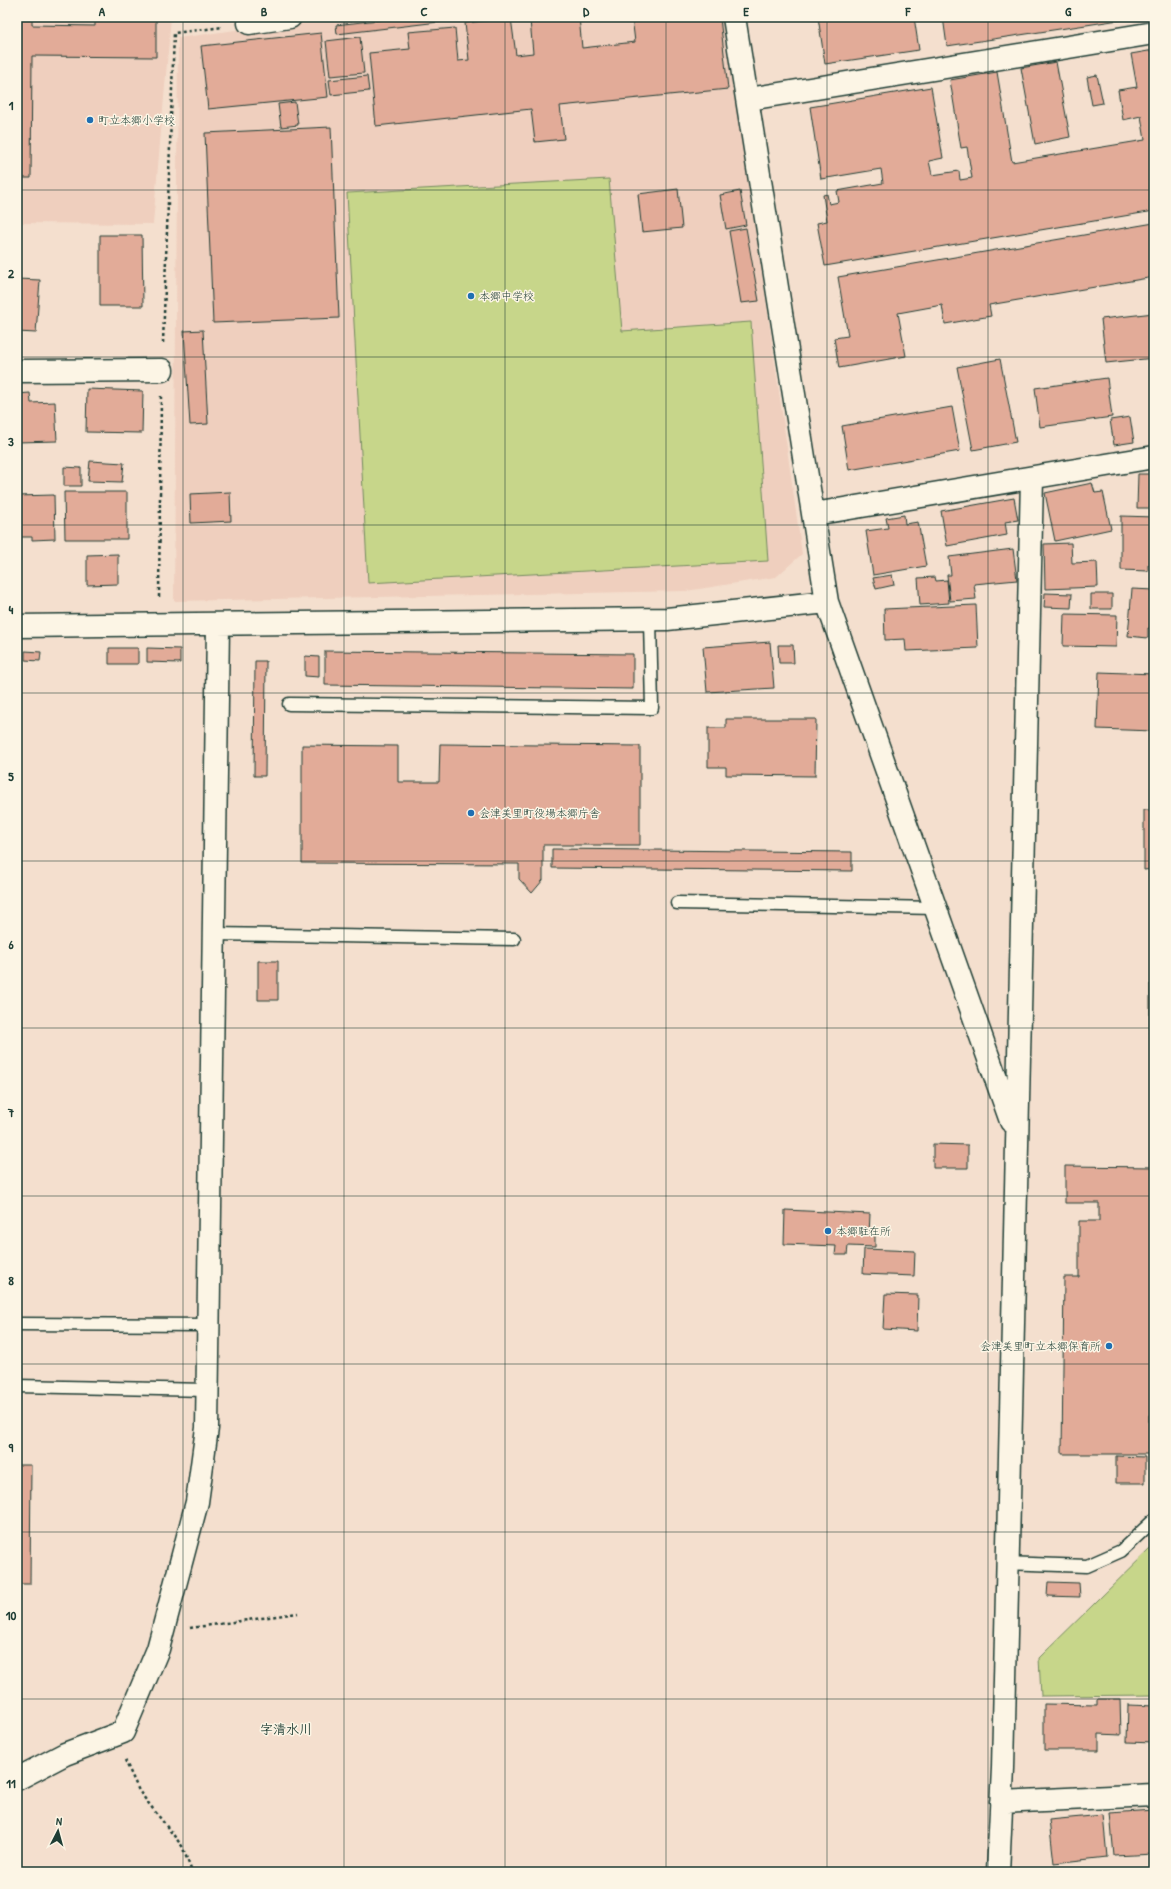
<svg xmlns="http://www.w3.org/2000/svg" width="1171" height="1889" viewBox="0 0 1171 1889" font-family="'Patrick Hand','Klee One',sans-serif">
	<style>
		.built { fill: #efcfbe }
		.green { fill: #c7d68a; stroke: #738a5f }
		.building { fill: #e2ab98; stroke: #1f3d34 }
		.lines { fill: none; stroke-linecap: round; stroke-linejoin: round }
		.lane-casing { stroke: #1f3d34; stroke-width: 15 }
		.street-casing { stroke: #1f3d34; stroke-width: 25 }
		.path { stroke: #1f3d34; stroke-width: 2.5; stroke-dasharray: 3 3; stroke-linecap: butt }
		.lane { stroke: #fcf5e5; stroke-width: 12 }
		.street { stroke: #fcf5e5; stroke-width: 22 }
		.grid { fill: none; stroke: #1f3d34; stroke-width: 1; stroke-opacity: 0.55 }
		.poi-dot { fill: #1f6fb2; stroke: #fcf5e5; stroke-width: 1.5 }
		.labels { text-anchor: middle; dominant-baseline: central; stroke-width: 3; stroke-linejoin: round; paint-order: stroke }
		.poi-label { font-size: 11px; fill: #1f3d34; stroke: #fcf5e5; text-anchor: start }
		.quarter-label { font-size: 13px; font-weight: bold; fill: #1f3d34; stroke: #fcf5e5 }
		.neatline { fill: none; stroke: #1f3d34; stroke-width: 1.5 }
		.grid-label { font-size: 13px; text-anchor: middle; font-weight: bold; fill: #1f3d34 }
	</style>
	<rect width="100%" height="100%" fill="#f4dfce"/>
	<filter id="ink" filterUnits="userSpaceOnUse"><feTurbulence type="fractalNoise" baseFrequency=".025" numOctaves="2"/><feDisplacementMap in="SourceGraphic" scale="8" xChannelSelector="R" yChannelSelector="G"/><feConvolveMatrix kernelMatrix="1 2 1 2 8 2 1 2 1" color-interpolation-filters="sRGB"/></filter>
	<g filter="url(#ink)">
		<path class="built" d="M17,17h154l-18,207 -136,-1z
			M329,17h397l76,537 -26,23 -90,14 -512,10 4,-563z"/>
		<path class="green" d="M609,179l13,152 129,-9 17,239 -400,22 -21,-390z
			M1154,1545v150l-113,1 -2,-38z"/>
		<path class="building" d="M17,17h15v8l63,1v-9h61v40l-124,-1 -1,122h-14z
			M404,17h43v4l-110,13 -1,-9z
			M562,17h17l3,31 53,-6 -3,-25h48l1,4 39,-3 8,71 -168,17 4,33 -29,3 -4,-33 -155,17 -7,-73 41,-4 -2,-17 47,-4 3,33 11,-1 -4,-37 46,-5 5,37 17,-2 -3,-33z
			M818,17h96l5,33 -94,14z
			M943,17h196l-192,29z
			M321,33l7,64 -120,12 -7,-63z
			M360,37l4,36 -34,3 -4,-35z
			M1154,50v161l-329,55 -8,-43 10,-2 -4,-26 4,-1 2,10 10,-2 -2,-11 46,-8 -2,-14 -60,10 -11,-72 121,-20 12,71 -14,3 3,14 27,-4 1,9 12,-2 -5,-31 -6,1 -11,-68 47,-8 15,90 133,-22 -4,-24 -18,4 -5,-30 19,-3 -6,-33z
			M1056,62l14,75 -35,7 -14,-76z
			M1097,75l6,28 -11,2 -5,-28z
			M367,76l2,15 -38,4 -2,-15z
			M295,102l3,23 -17,2 -3,-23z
			M331,127l8,191 -126,5 -8,-190z
			M678,189l4,39 -40,4 -4,-38z
			M740,191l6,34 -20,4 -6,-34z
			M1154,223v54l-165,28 2,11 -46,8 -3,-19 -44,8 8,43 -67,12 -5,-30 14,-2 -10,-59z
			M746,228l13,73 -18,2 -12,-72z
			M100,235h42l1,71h-43z
			M17,279l23,1 -4,53 -19,-1z
			M1154,313v45l-48,5 -5,-44z
			M203,330l5,94 -18,1 -6,-94z
			M1000,359l16,83 -43,8 -16,-83z
			M1107,378l5,39 -72,10 -5,-39z
			M87,389l56,2 -1,42 -56,-1z
			M30,393l1,10 24,-1 2,39 -40,1v-48z
			M952,407l8,44 -111,19 -7,-44z
			M1130,417l4,25 -20,3 -4,-25z
			M90,461l34,2 -2,19 -34,-1z
			M64,467l17,1v18h-17z
			M1138,474h16v34h-17z
			M1092,483l3,10 8,-1 8,37 -56,12 -10,-48z
			M64,492h63v47h-62z
			M230,492l1,29 -40,2 -1,-29z
			M54,495l1,44 -23,1v-3h-15v-41z
			M1014,498l4,22 -13,2 2,13 -60,11 -6,-35z
			M904,515l1,9 13,-2 8,44 -53,9 -7,-44 22,-3 -2,-10z
			M1121,516l33,1v48h-6v6l-27,-1z
			M1071,543l1,20 25,-1 1,25 -53,2 -1,-45z
			M1013,549l4,31 -43,4 2,15 -26,2 -3,-26h4l-2,-18z
			M118,554v30l-31,1v-30z
			M892,575l2,10 -18,4 -3,-11z
			M935,577l1,4 11,-1 2,23 -29,2 -2,-27z
			M1132,589l22,1v39l-6,-1v10l-20,-2z
			M1045,593l27,1 -1,14 -27,-1z
			M1091,594h21v15h-21z
			M976,605l2,43 -72,3 -1,-12 -20,1 -1,-31z
			M1064,614l53,1 -1,32 -53,-1z
			M770,642l4,46 -67,4 -4,-45z
			M778,645h15l1,18h-15z
			M109,648h29v16h-29z
			M147,648l33,1v14l-33,-1z
			M25,651l16,1 -1,9 -15,-1z
			M325,651l308,3v35l-308,-4z
			M305,656l14,1v20l-14,-1z
			M255,661h11l-1,115h-11z
			M1099,672l55,2v57l-57,-2z
			M726,719h90l-1,57 -89,-1v-8h-18v-39h18z
			M440,744l200,2v99h-97v35l-11,13 -13,-14v-15l-217,-1v-118l96,1v36h41z
			M1144,810h10v69l-1,-10 -9,1z
			M552,849l300,3v19l-300,-3z
			M258,961h20v39h-20z
			M1150,984l4,1v48h-4z
			M933,1144l35,1v23h-35z
			M1065,1166l89,1v248h-5v39h-87l2,-177h15v-56h20v-18h-34z
			M785,1210l85,4 -1,21h6v12l-27,-1 -1,9h-12l1,-9 -52,-2z
			M864,1249l51,2 -1,25 -51,-2z
			M885,1294l33,1 -1,36 -34,-2z
			M1116,1456l29,1v26h-29z
			M17,1465h14l-1,119h-13z
			M1048,1582l31,1 1,14 -33,-1z
			M1097,1699h23l1,36 -22,-1v16h-55v-46l53,1z
			M1128,1705l26,1v37l-27,-1z
			M1154,1810v44l-40,2 -4,-43z
			M1103,1815l4,42 -53,6 -5,-43z"/>
		<g class="lines">
			<g class="lane-casing">
				<path id="lane" d="M289,704l363,4 -2,-88
					M677,903l259,5
					M213,934l301,5
					M17,1324l191,1
					M17,1386l190,4
					M1007,1563l80,3 34,-15 33,-31"/>
			</g>
			<g class="street-casing">
				<path id="street" d="M734,17l93,585 184,519
					M249,23l41,-6
					M749,99l405,-66
					M17,371l145,-1
					M814,514l340,-57
					M17,626l650,-7 160,-17
					M17,1779l48,-25 58,-22 35,-83 39,-147 10,-74 11,-803
					M1001,1802l153,-7
					M998,1872l5,-104 29,-1290"/>
			</g>
			<path class="path" d="M163,343l11,-310 49,-6
				M159,597l2,-201
				M190,1628l108,-15
				M125,1760l14,31 43,55 10,26"/>
			<use href="#lane" class="lane"/>
			<use href="#street" class="street"/>
		</g>
	</g>
	<path class="grid" d="M183,17v1855M344,17v1855M505,17v1855M666,17v1855M827,17v1855M988,17v1855M17,190h1137M17,357h1137M17,525h1137M17,693h1137M17,861h1137M17,1028h1137M17,1196h1137M17,1364h1137M17,1532h1137M17,1699h1137"/>
	<g class="poi-dot">
		<circle cx="90" cy="120" r="4"/>
		<circle cx="471" cy="296" r="4"/>
		<circle cx="471" cy="813" r="4"/>
		<circle cx="828" cy="1231" r="4"/>
		<circle cx="1109" cy="1346" r="4"/>
	</g>
	<g class="labels">
		<g class="poi-label">
			<text x="98" y="120">町立本郷小学校</text>
			<text x="479" y="296">本郷中学校</text>
			<text x="479" y="813">会津美里町役場本郷庁舎</text>
			<text x="836" y="1231">本郷駐在所</text>
			<text x="1101" y="1346" text-anchor="end">会津美里町立本郷保育所</text>
		</g>
		<g class="quarter-label">
			<text x="286" y="1729">字清水川</text>
		</g>
	</g>
	<rect width="1171" height="1889" fill="none" stroke="#fcf5e5" stroke-width="44"/>
	<g transform="translate(58 1831) rotate(6)" stroke="#fcf5e5" stroke-width="3" paint-order="stroke">
	<path d="M0-3L7 15L0 10L-7 15Z" fill="#1f3d34"/>
	<text y="-6" font-size="11" font-weight="bold" text-anchor="middle" fill="#1f3d34">N</text>
	</g>
	<rect x="22" y="22" width="1127" height="1845" class="neatline"/>
	<g class="grid-label">
		<text x="102" y="16">A</text>
		<text x="264" y="16">B</text>
		<text x="424" y="16">C</text>
		<text x="586" y="16">D</text>
		<text x="746" y="16">E</text>
		<text x="908" y="16">F</text>
		<text x="1068" y="16">G</text>
		<text x="11" y="110">1</text>
		<text x="11" y="278">2</text>
		<text x="11" y="446">3</text>
		<text x="11" y="614">4</text>
		<text x="11" y="781">5</text>
		<text x="11" y="949">6</text>
		<text x="11" y="1117">7</text>
		<text x="11" y="1285">8</text>
		<text x="11" y="1452">9</text>
		<text x="11" y="1620">10</text>
		<text x="11" y="1788">11</text>
	</g>
</svg>
